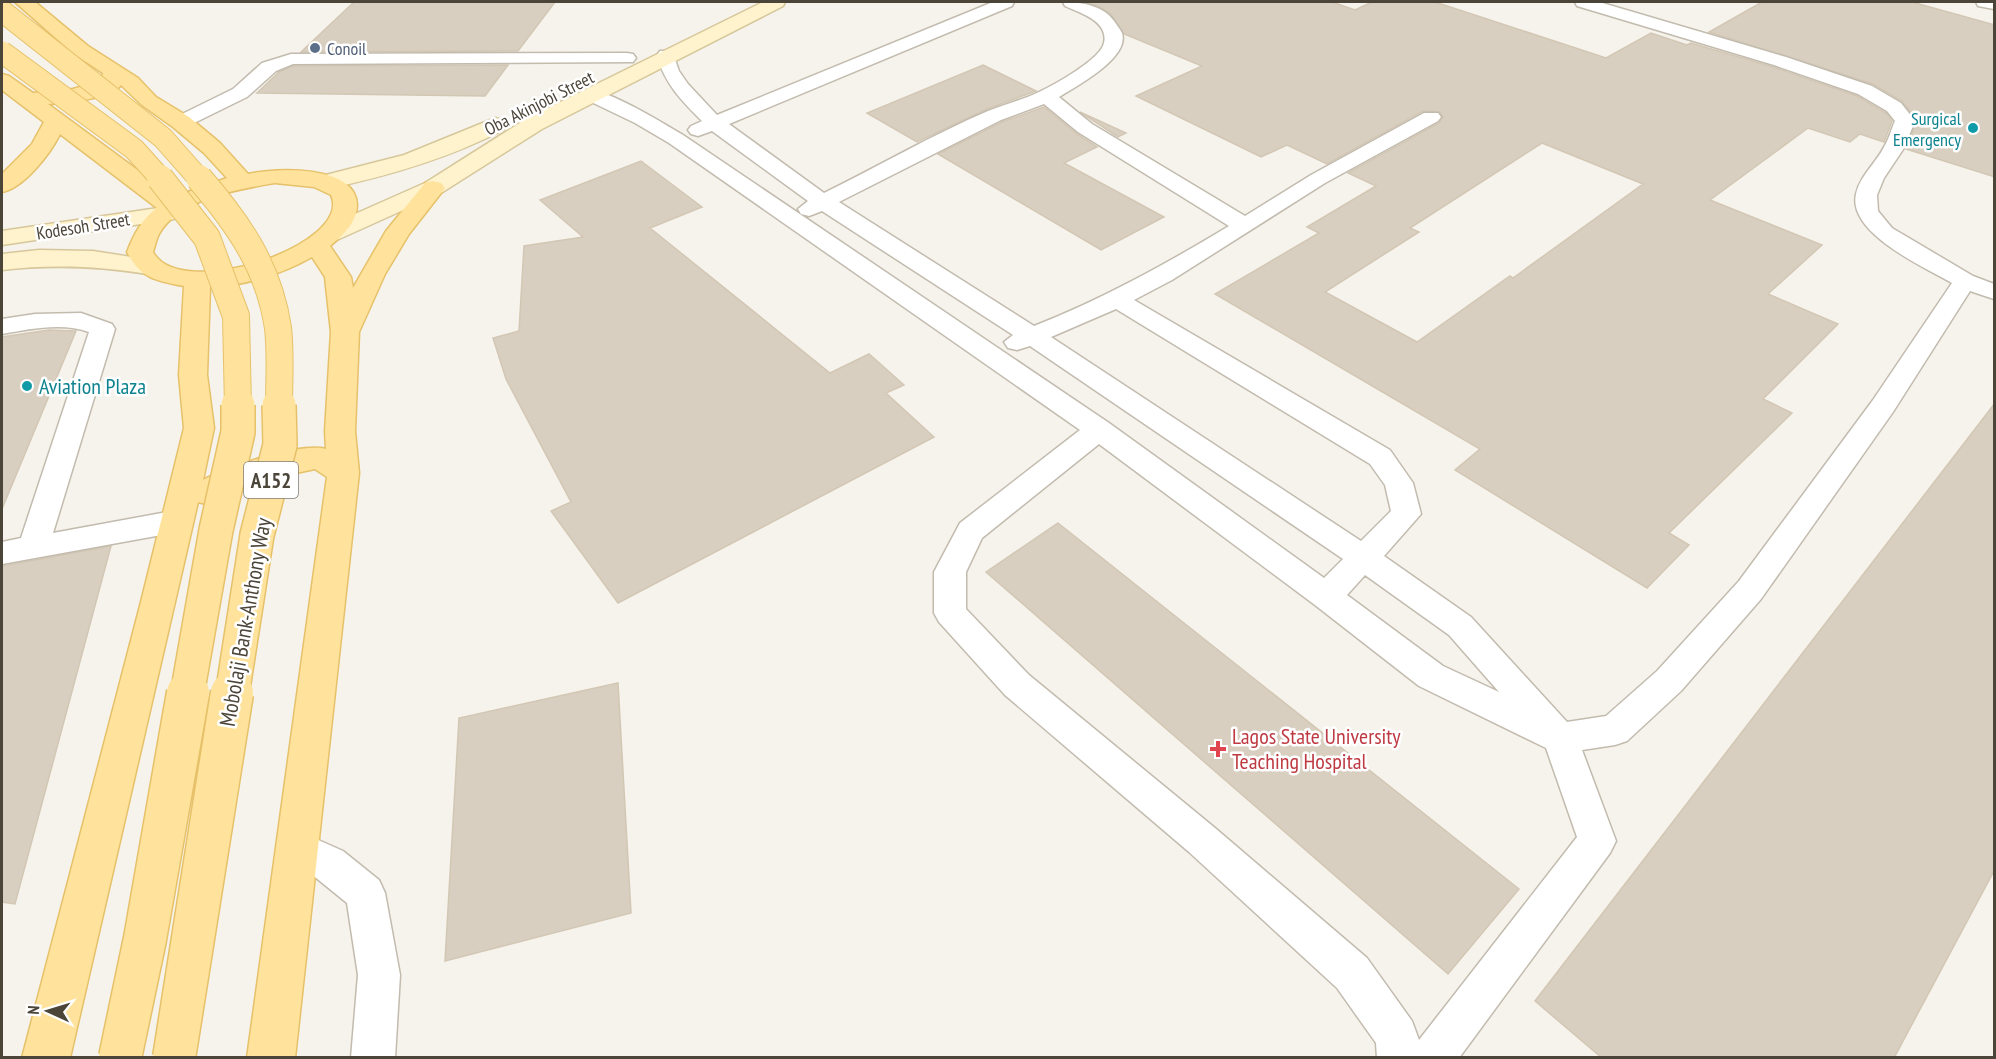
<svg xmlns="http://www.w3.org/2000/svg" width="1996" height="1059" viewBox="0 0 1996 1059" font-family="'PT Sans Narrow',sans-serif">
	<style>
		.building { fill: #d8cfc1; stroke: #d3c7b4; stroke-width: 1.5; fill-rule: evenodd }
		.lines { fill: none; stroke-linecap: round; stroke-linejoin: round }
		.lane-casing { stroke: #c2bbae; stroke-width: 3 }
		.street-casing { stroke: #c2bbae; stroke-width: 3 }
		.secondary-casing { stroke: #d6c79b; stroke-width: 3 }
		.primary-casing { stroke: #e6c16a; stroke-width: 3 }
		.lane { fill: #fff; fill-rule: evenodd }
		.street { fill: #fff; fill-rule: evenodd }
		.secondary { fill: #fff3cd; fill-rule: evenodd }
		.primary { fill: #ffe39c; fill-rule: evenodd }
		.primary-bridge-far3-casing { stroke: #e6c16a; stroke-width: 23; stroke-linecap: butt }
		.primary-bridge-far2-casing { stroke: #e6c16a; stroke-width: 28; stroke-linecap: butt }
		.primary-bridge-far1-casing { stroke: #e6c16a; stroke-width: 36; stroke-linecap: butt }
		.primary-bridge-casing { stroke: #e6c16a; stroke-width: 45; stroke-linecap: butt }
		.primary-bridge-far3 { stroke: #ffe39c; stroke-width: 21 }
		.primary-bridge-far2 { stroke: #ffe39c; stroke-width: 26 }
		.primary-bridge-far1 { stroke: #ffe39c; stroke-width: 33 }
		.primary-bridge { stroke: #ffe39c; stroke-width: 42 }
		.service-dot { fill: #5c6f8a; stroke: #fff; stroke-width: 2 }
		.culture-dot { fill: #0f9aa8; stroke: #fff; stroke-width: 2 }
		.health-dot { fill: #e0444e; stroke: #fff; stroke-width: 2 }
		.labels { text-anchor: middle; dominant-baseline: central; stroke-width: 5; stroke-linejoin: round; paint-order: stroke }
		.far-service-label { font-size: 18px; fill: #4e5e75; stroke: #fff; text-anchor: start }
		.far-street-label { font-size: 18px; fill: #4b4439; stroke: #fff }
		.far-culture-label { font-size: 18px; fill: #0d838f; stroke: #fff; text-anchor: end }
		.shield { fill: #fff; stroke: #817c74; stroke-width: 1.5 }
		.shield-label { font-size: 21px; font-weight: bold; fill: #4b4439 }
		.culture-label { font-size: 22px; fill: #0d838f; stroke: #fff; text-anchor: start }
		.street-label { font-size: 22px; fill: #4b4439; stroke: #fff }
		.health-label { font-size: 22px; fill: #be3a42; stroke: #fff; text-anchor: start }
	</style>
	<rect width="100%" height="100%" fill="#f6f3ec"/>
	<path class="building" d="M354,2h201l-37,49 -217,1z
		M1084,2h248l23,8 17,-8h63l171,56 45,-25 36,12 4,-2 82,24 84,29 29,17 6,8 -8,21 -24,-8 -10,8 -42,-14 -98,72 112,45 -54,49 70,30 -75,75 29,14 -123,120 20,12 -42,43 -192,-118 25,-21 -265,-155 104,-61 -12,-6 69,-41 -28,-13 91,-50 4,-6 -3,-5 -17,-1 -96,53 -40,-19 -26,12 -125,-61 66,-30 -78,-32 -13,-20 -13,-8zM1542,143l101,41 -130,94 -3,-2 -93,66 -92,-50 94,-60 -9,-4z
		M1762,2h150l83,23v152l-89,-28 11,-29 -15,-19 -29,-17 -164,-52z
		M508,65l-23,31 -228,-3 22,-21 14,-6z
		M983,65l53,26 -49,18 -70,33 -50,-29z
		M1044,107l33,27 20,13 -33,16 100,54 -63,33 -163,-96 64,-32z
		M1080,112l46,21 -8,4z
		M641,161l61,46 -52,21 180,145 39,-19 35,31 -18,8 48,44 -316,166 -67,-92 20,-9 -65,-123 -13,-41 26,-7 5,-85 59,-9 -43,-37z
		M49,330l27,1 -74,178v-172z
		M1995,403v466l-101,189h-292l-67,-57z
		M1058,523l461,366 -71,85 -462,-402z
		M111,546l-96,358 -13,-2v-336z
		M618,683l13,230 -186,48 14,-243z"/>
	<g class="lines">
		<g class="lane-casing">
			<path id="lane" d="M993,2h21l-2,4 -283,118 95,69c55,-27 108,-58 164,-82 17,-7 35,-11 51,-19 15,-7 62,-33 65,-49 5,-22 -24,-30 -39,-37l-2,-4c17,0 40,3 51,19 2,3 6,8 8,12 8,25 -46,53 -63,64l33,27 153,92 66,-41 113,-62h14l3,4 -3,4 -113,62 -153,97 -38,20 256,150 23,33 8,31 -37,42 87,61 96,105 39,-6 51,-45 82,-90 134,-181 79,-117c-28,-16 -105,-50 -96,-89 4,-18 20,-31 28,-47 5,-8 7,-17 11,-26l-8,-10 -29,-17 -84,-29 -197,-59 -2,-4h24l187,55 86,29 29,17 14,18 -11,27 -20,30 -7,17 1,16 14,17 81,48 21,8v15l-24,-8 -77,121 -132,187 -80,92 -54,50 -12,4 -33,5 34,91 -6,12 -151,205h-82l-1,-15 -39,-55 -148,-136 -184,-157 -66,-73 -5,-9v-41l26,-49 120,-93 -411,-287 -34,-20 -52,-25 -3,-4 3,-4c19,-5 81,34 100,45l426,288 215,155 19,-19 -313,-213 -13,4 -9,-2 -4,-6 9,-7 -191,-124 -13,5 -8,-2 -3,-5 10,-8 -96,-70 -14,5 -7,-2 -3,-4 3,-4 11,-5c-20,-20 -38,-38 -45,-66l3,-4h12l7,20 9,13 29,31zM1044,104l34,28 151,94c-63,38 -126,73 -195,100l-195,-124 162,-82zM1116,309l254,155 15,21 6,26 -30,30 -310,-204zM1099,444l216,161 104,81 127,62 31,89 -158,203 -7,-19 -45,-63 -152,-130 -186,-153 -63,-66v-37l16,-34zM1365,575l84,60 50,57 -56,-26 -96,-71z
				M627,53l6,1 3,4 -3,4 -340,2 -17,7 -29,26 -59,29h-14l-3,-4 3,-4 59,-29 29,-26 29,-9z
				M81,313l31,11 3,5 -62,204 125,-23 11,3 4,8 -4,8 -11,3 -176,32v-22l19,-4 68,-206c-26,-10 -60,-3 -87,2v-15l33,-5z
				M298,831l45,20 36,29 6,13 15,82 -5,83h-44l7,-83 -11,-72 -32,-26 -30,-16 -6,-12 6,-12z"/>
		</g>
		<g class="street-casing">
			<path id="street" d="M1976,2h18v7l-16,-3z"/>
		</g>
		<g class="secondary-casing">
			<path id="secondary" d="M763,2h22l-2,4 -241,123 -101,64 -102,46 -9,2 -9,-2 -3,-5 3,-5 104,-46 101,-64z
				M495,118l8,2 3,5 -3,5c-56,29 -115,46 -177,59l-8,-2 -4,-5 4,-5 86,-22z
				M165,207l9,2 3,5 -3,5 -172,26v-14z
				M39,250l54,1 64,10 4,5 -4,5 -9,3c-50,-8 -96,-10 -146,-4v-16z"/>
		</g>
		<g class="primary-casing">
			<path id="primary" d="M15,2h20l53,44 50,32 18,19 33,20 31,26 28,31c27,-6 108,-10 109,31 0,18 -15,31 -27,41l21,31 2,11 33,-57 39,-48 8,-2 8,2 4,5 -36,46 -24,40 -26,58 -4,99 4,42 -64,585h-48l80,-581 -12,-8 -57,12 -52,23 -8,-2 -128,556h-48l119,-456 43,-174 -5,-53 5,-89c-28,-5 -44,-8 -57,-34 7,-18 15,-33 30,-44l-97,-74c-10,20 -36,54 -58,58v-18l30,-30 12,-22 -42,-32v-16l7,2 24,17 40,-4 28,-8 2,-8 -29,-19zM121,85l21,20 31,22 31,26 23,25 -53,19 -126,-93c18,-1 62,-5 73,-19zM275,183l39,4 17,8c23,50 -151,108 -178,57 2,-6 3,-12 6,-18 19,-35 80,-45 116,-51zM312,257l13,20 6,55 -6,99 1,18c-25,-7 -100,18 -123,31l11,-52 -7,-53 3,-88c34,-1 72,-13 102,-30z"/>
		</g>
		<use href="#lane" class="lane"/>
		<use href="#street" class="street"/>
		<use href="#secondary" class="secondary"/>
		<use href="#primary" class="primary"/>
		<g class="primary-bridge-far3-casing">
			<path id="primary-bridge-far3" d="M2,11l161,127 37,42
				M2,52l132,97 28,31"/>
		</g>
		<g class="primary-bridge-far2-casing">
			<path id="primary-bridge-far2" d="M160,178l47,60 29,78 2,91
				M199,178c39,45 70,89 79,150 3,25 1,53 1,79"/>
		</g>
		<g class="primary-bridge-far1-casing">
			<path id="primary-bridge-far1" d="M187,695l29,-165 22,-98v-27
				M232,695l25,-160 23,-90 -1,-40"/>
		</g>
		<g class="primary-bridge-casing">
			<path id="primary-bridge" d="M120,1058l25,-119 43,-246
				M174,1058l58,-365"/>
		</g>
		<use href="#primary-bridge-far3" class="primary-bridge-far3"/>
		<use href="#primary-bridge-far2" class="primary-bridge-far2"/>
		<use href="#primary-bridge-far1" class="primary-bridge-far1"/>
		<use href="#primary-bridge" class="primary-bridge"/>
	</g>
	<circle class="service-dot" cx="315" cy="48" r="6"/>
	<g class="culture-dot">
		<circle cx="1973" cy="128" r="6"/>
		<circle cx="27" cy="386" r="6"/>
	</g>
	<path class="health-dot" d="M1215 740h6v6h6v6h-6v6h-6v-6h-6v-6h6z"/>
	<g class="labels">
		<g class="far-service-label">
			<text x="327" y="48">Conoil</text>
		</g>
		<g class="far-street-label">
			<text transform="translate(539 103) rotate(-27)">Oba Akinjobi Street</text>
			<text transform="translate(83 226) rotate(-9)">Kodesoh Street</text>
		</g>
		<g class="far-culture-label">
			<text x="1961" y="118">Surgical<tspan x="1961" dy="21">Emergency</tspan></text>
		</g>
		<rect class="shield" x="244" y="462" width="54" height="36" rx="4.5"/>
		<g class="shield-label">
			<text x="271" y="480">A152</text>
		</g>
		<g class="culture-label">
			<text x="39" y="386">Aviation Plaza</text>
		</g>
		<g class="street-label">
			<text transform="translate(245 622) rotate(-80)">Mobolaji Bank-Anthony Way</text>
		</g>
		<g class="health-label">
			<text x="1232" y="736">Lagos State University<tspan x="1232" dy="25">Teaching Hospital</tspan></text>
		</g>
	</g>
	<rect width="1996" height="1059" fill="none" stroke="#4b4439" stroke-width="6"/>
	<g transform="translate(48 1011) rotate(274)" stroke="#ffffff" stroke-width="4.5" paint-order="stroke">
	<path d="M0-4.5L10 22L0 15L-10 22Z" fill="#4b4439"/>
	<text y="-9" font-size="16" font-weight="bold" text-anchor="middle" fill="#4b4439">N</text>
	</g>
</svg>
